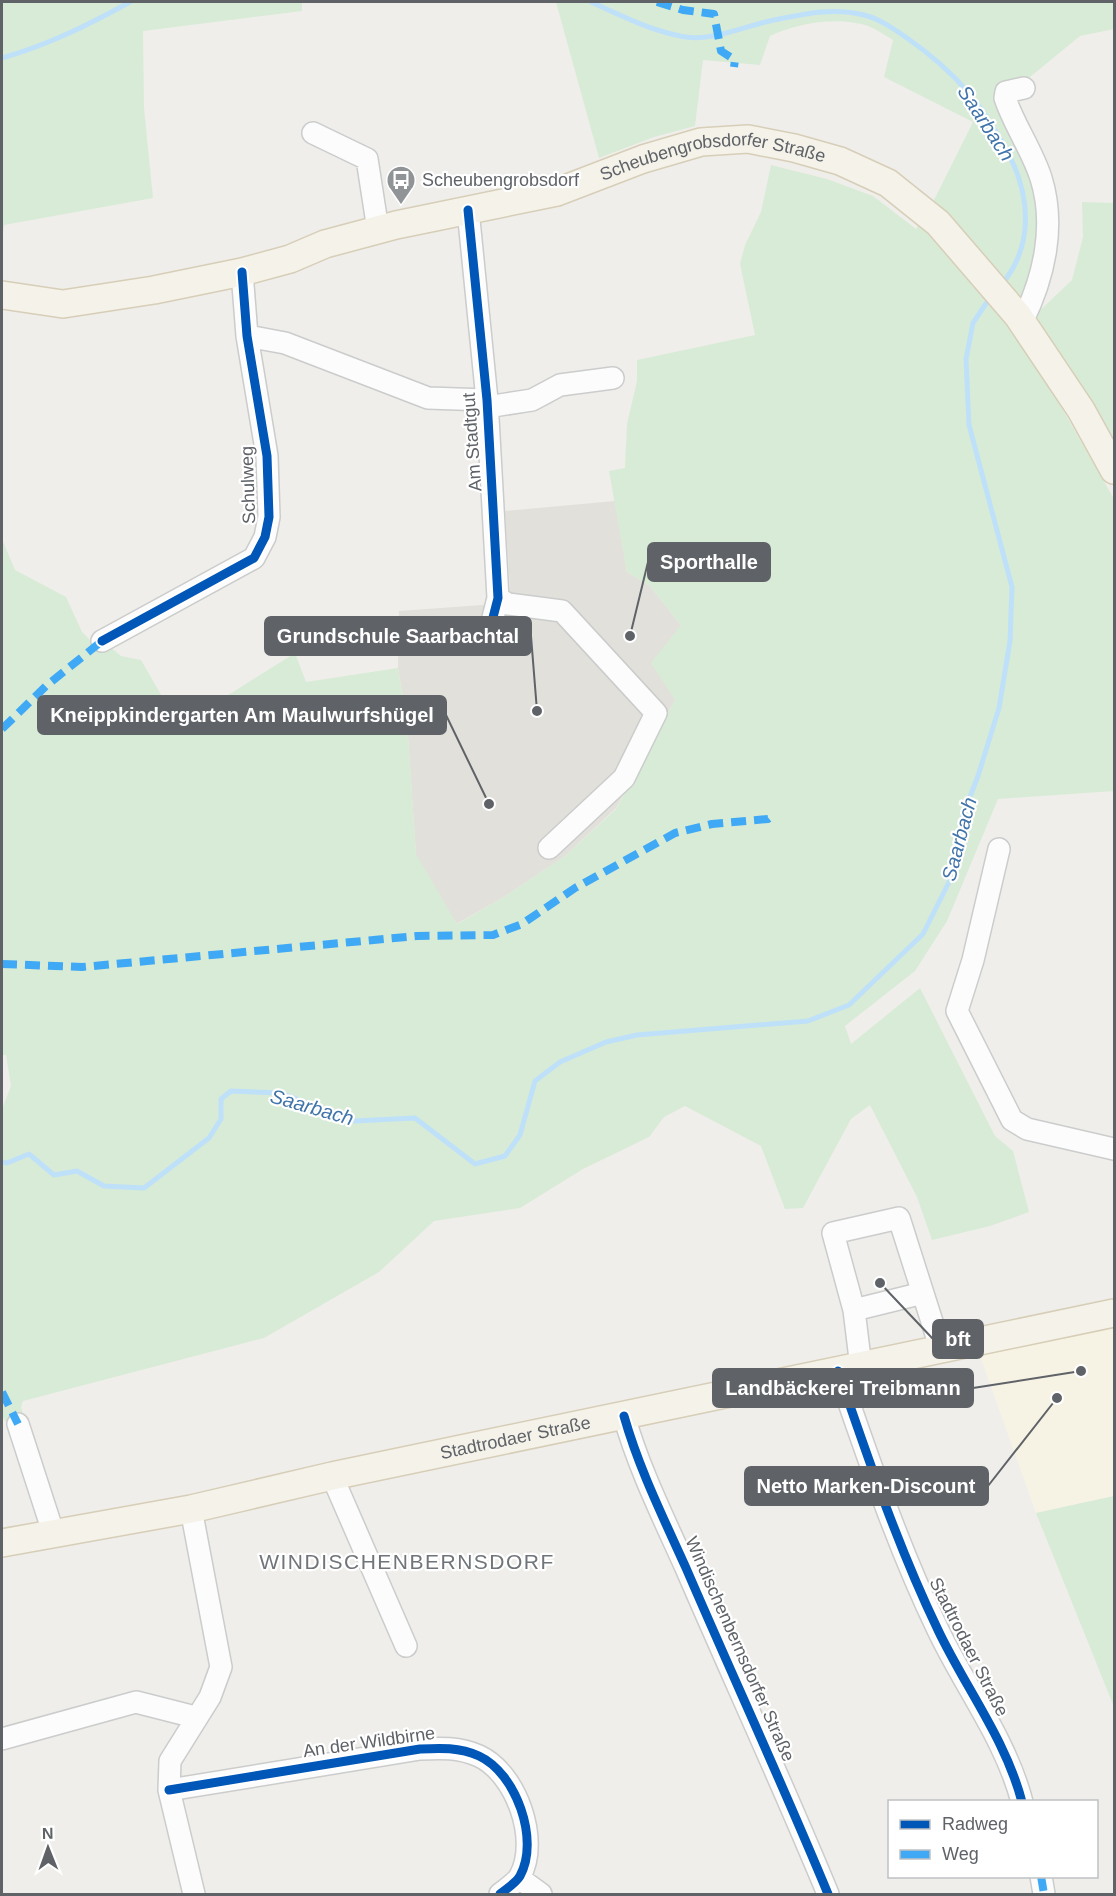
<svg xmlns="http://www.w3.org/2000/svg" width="1116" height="1896" viewBox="0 0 1116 1896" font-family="Helvetica,sans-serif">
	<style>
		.commercial { fill: #f7f3e4 }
		.education { fill: #e2e0da }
		.green { fill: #d8ebd6 }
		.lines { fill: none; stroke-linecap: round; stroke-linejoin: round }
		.stream { stroke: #bfe0f9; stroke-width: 5 }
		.minor-casing { stroke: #cbcccc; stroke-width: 24 }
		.major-casing { stroke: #d7ceb8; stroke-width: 30 }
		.minor { stroke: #fdfcfc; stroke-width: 21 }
		.major { stroke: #f4f2e9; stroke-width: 27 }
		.quiet { stroke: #3fa9f5; stroke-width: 8; stroke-dasharray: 15 8; stroke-linecap: butt }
		.cycleway-casing { stroke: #fff; stroke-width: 13 }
		.cycleway { stroke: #0057b8; stroke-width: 9 }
		.labels { text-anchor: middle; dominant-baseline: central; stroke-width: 4.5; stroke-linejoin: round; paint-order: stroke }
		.street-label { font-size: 18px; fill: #5f6368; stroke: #fff }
		.poi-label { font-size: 18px; fill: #5f6368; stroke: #fff; text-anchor: start }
		.water-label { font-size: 20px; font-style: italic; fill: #4174aa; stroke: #fff }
		.quarter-label { font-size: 21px; letter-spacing: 1.5px; fill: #70757a; stroke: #fff }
		.leader { fill: none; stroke: #5f6368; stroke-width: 2 }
		.callout-dot { fill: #5f6368; stroke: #fff; stroke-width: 2 }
		.callout { fill: #5f6368; stroke: #5f6368; stroke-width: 2 }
		.callout-label { font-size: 20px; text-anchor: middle; font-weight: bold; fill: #fff }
	</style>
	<rect width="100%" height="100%" fill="#efeeea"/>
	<path class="commercial" d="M1114,1327v169l-78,17 -56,-157z"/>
	<path class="education" d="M615,501l12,71 23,14 31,39 -6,75 -59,108 -51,48 -61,41 -48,27 -40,-69 -9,-133 -9,-54 1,-57 112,-8 -6,-92z"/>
	<path class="green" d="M2,2h300v9l-159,20 1,77 9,90 -149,27 -2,20z
		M556,2h558v27l-34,7 -50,41 -28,27 40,94 -2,54 -16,44 -17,26 53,83 54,94v292l-116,8 -51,122 -32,50 -70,55 6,18 69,-56 75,148 18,15 16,61 -39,14 -58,14 -15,-43 -47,-92 -19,14 -48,89 -18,1 -24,-63 -76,-40 -21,11 -15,20 -66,32 -63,39 -86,13 -55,51 -115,66 -241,63 -2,6 3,11 -16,7 -6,-9v-307l9,-23 -5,-31h-4v-516l13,31 51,27 16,35 8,8 17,4 14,12 20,4 38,66 116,-73 11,29 92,-14 9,54 9,132 41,70 47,-27 61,-41 51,-47 59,-109 -24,-37 30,-38 -31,-39 -23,-14 -18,-101 16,-3 2,-44 10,-43v-21l118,-25 -15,-71 5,-19 16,-33 10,-47 56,14 46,17 43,33 19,-31 38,-76 -89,-45 9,-37c-8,-5 -17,-11 -25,-14 -30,-10 -70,-3 -98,10l-10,29 -57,-5 -8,66 -41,11 -55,21z
		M1082,202l32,1v242l-37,-67 -46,-59 41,-39 11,-43z
		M1114,1496v211l-78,-194z"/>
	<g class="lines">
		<path class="stream" d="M591,2c28,13 59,28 89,34 31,7 64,-10 94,-16 30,-6 59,-13 90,-5 16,4 30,14 43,23 50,35 78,69 105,123 19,41 20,88 -11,124
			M2,58c46,-13 86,-33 128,-56
			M2,1162l5,1 22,-9 25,21 23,-4 27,15 40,2 65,-50 12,-19v-20l10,-8 50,2 73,28 61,-3 60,46 30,-8 15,-21 15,-54 25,-19 46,-20 31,-7 171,-14 41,-16 74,-71 29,-58 11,-61 15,-39 21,-68 11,-67 2,-54 -43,-162 -3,-66 7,-36 18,-27"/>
		<g class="minor-casing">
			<path id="minor" d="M313,133l54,26 11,71
				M1022,322c22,-44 34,-96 19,-144 -9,-28 -27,-53 -36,-80l1,-6 18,-4
				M247,336l38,7 143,55 59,2
				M487,407l45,-7 28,-15 53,-7
				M498,598l10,6 54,7 94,102 -32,65 -75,70
				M449,632l41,-3 8,-31 -11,-198 -19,-190
				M102,641l152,-83 11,-21 4,-20 -2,-61 -20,-120 -5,-64
				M999,849l-26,111 -16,51 55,109 15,9 87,20
				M854,1310l69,-17
				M861,1367l-7,-57 -21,-77 66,-15 42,132
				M838,1371c30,87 60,176 100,259 27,57 68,110 84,172
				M624,1416c15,53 40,103 62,152 47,109 97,217 142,326
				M18,1424l36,111
				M332,1476l74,170
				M191,1509l30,158 -11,30 -40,64 -1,29 25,104
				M2,1739l134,-37 59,15
				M169,1790l251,-41c20,-1 39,-2 59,7 37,17 61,84 41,120 -4,7 -14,13 -20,18
				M1041,1876l3,18
				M519,1878l22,16"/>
		</g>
		<g class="major-casing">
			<g id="major">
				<path id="s1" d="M2,295l61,9 91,-14 88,-18 48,-13 35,-15 71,-19 161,-33 86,-33 58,-17 47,-3 46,9 46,13 48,22 50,40 80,93 63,94 33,60"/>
				<path id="s2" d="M2,1543l189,-34 141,-33 782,-163"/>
			</g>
		</g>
		<use href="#minor" class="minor"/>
		<use href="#major" class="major"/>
		<path class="quiet" d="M657,2l26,8 31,4 7,37 14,9 -1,7
			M2,729l44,-43 56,-45
			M2,964l80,3 335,-31 76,-1 29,-11 53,-36 100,-55 37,-9 56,-5 6,-5
			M2,1392l16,32
			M1041,1876l3,18"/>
		<g class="cycleway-casing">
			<path id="cycleway" d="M449,632l41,-3 8,-31 -11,-198 -19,-190
				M102,641l152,-83 11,-21 4,-20 -2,-61 -20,-120 -5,-64
				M838,1371c30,87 60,176 100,259 27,57 68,110 84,172
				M624,1416c15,53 40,103 62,152 47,109 97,217 142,326
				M169,1790l251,-41c20,-1 39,-2 59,7 37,17 61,84 41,120 -4,7 -14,13 -20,18"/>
		</g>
		<use href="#cycleway" class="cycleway"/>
	</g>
	<defs>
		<g id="bus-pin" transform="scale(1.5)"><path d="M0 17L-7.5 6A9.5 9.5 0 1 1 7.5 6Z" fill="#919496" stroke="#fff"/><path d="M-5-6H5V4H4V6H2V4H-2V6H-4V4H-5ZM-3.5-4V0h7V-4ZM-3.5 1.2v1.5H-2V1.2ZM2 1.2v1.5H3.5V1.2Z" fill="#fff"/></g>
	</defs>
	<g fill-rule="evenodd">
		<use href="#bus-pin" x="401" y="180"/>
	</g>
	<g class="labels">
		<g class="street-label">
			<text stroke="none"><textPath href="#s1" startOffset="732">Scheubengrobsdorfer Straße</textPath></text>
			<text transform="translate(472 442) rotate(-94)">Am Stadtgut</text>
			<text transform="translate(248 485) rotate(-92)">Schulweg</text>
			<text stroke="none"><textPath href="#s2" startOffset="524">Stadtrodaer Straße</textPath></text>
			<text transform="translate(969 1647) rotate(63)">Stadtrodaer Straße</text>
			<text transform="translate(740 1649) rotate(66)">Windischenbernsdorfer Straße</text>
			<text transform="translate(369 1742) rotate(-8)">An der Wildbirne</text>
		</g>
		<g class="poi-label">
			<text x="422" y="180">Scheubengrobsdorf</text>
		</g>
		<g class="water-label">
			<text transform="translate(986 123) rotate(57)">Saarbach</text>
			<text transform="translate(959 839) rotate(-75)">Saarbach</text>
			<text transform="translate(312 1107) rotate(16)">Saarbach</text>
		</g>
		<g class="quarter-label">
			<text x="407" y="1561">WINDISCHENBERNSDORF</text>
		</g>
	</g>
	<path class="leader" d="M630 636L648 562M537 711L531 636M489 804L446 715M880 1283L933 1339M1081 1371L973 1388M1057 1398L988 1486"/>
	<g class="callout-dot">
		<circle cx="630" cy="636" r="6"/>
		<circle cx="537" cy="711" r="6"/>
		<circle cx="489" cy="804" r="6"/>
		<circle cx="880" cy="1283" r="6"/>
		<circle cx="1081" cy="1371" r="6"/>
		<circle cx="1057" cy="1398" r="6"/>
	</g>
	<g class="callout">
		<rect x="648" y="543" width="122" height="38" rx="6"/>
		<rect x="265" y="617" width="266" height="38" rx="6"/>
		<rect x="38" y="696" width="408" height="38" rx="6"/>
		<rect x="933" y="1320" width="50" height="38" rx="6"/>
		<rect x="713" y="1369" width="260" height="38" rx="6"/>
		<rect x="745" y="1467" width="243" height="38" rx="6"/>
	</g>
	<g class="callout-label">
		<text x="709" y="569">Sporthalle</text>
		<text x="398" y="643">Grundschule Saarbachtal</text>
		<text x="242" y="722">Kneippkindergarten Am Maulwurfshügel</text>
		<text x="958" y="1346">bft</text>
		<text x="843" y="1395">Landbäckerei Treibmann</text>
		<text x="866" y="1493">Netto Marken-Discount</text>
	</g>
	<rect width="1116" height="1896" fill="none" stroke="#5f6368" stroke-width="6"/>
	<rect x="888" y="1800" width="210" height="78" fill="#ffffff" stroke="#bfc1c3" stroke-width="1.5"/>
	<rect x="900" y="1820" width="30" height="9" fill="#0057b8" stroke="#bfc1c3" stroke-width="1.5"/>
	<text x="942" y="1830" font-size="18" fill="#5f6368">Radweg</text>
	<rect x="900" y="1850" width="30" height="9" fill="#3fa9f5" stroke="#bfc1c3" stroke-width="1.5"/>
	<text x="942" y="1860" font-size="18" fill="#5f6368">Weg</text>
	<g transform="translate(48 1848) rotate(359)" stroke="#ffffff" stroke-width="4.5" paint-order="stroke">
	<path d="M0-4.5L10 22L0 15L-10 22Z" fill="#5f6368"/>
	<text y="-9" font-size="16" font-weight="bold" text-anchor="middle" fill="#5f6368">N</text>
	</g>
</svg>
